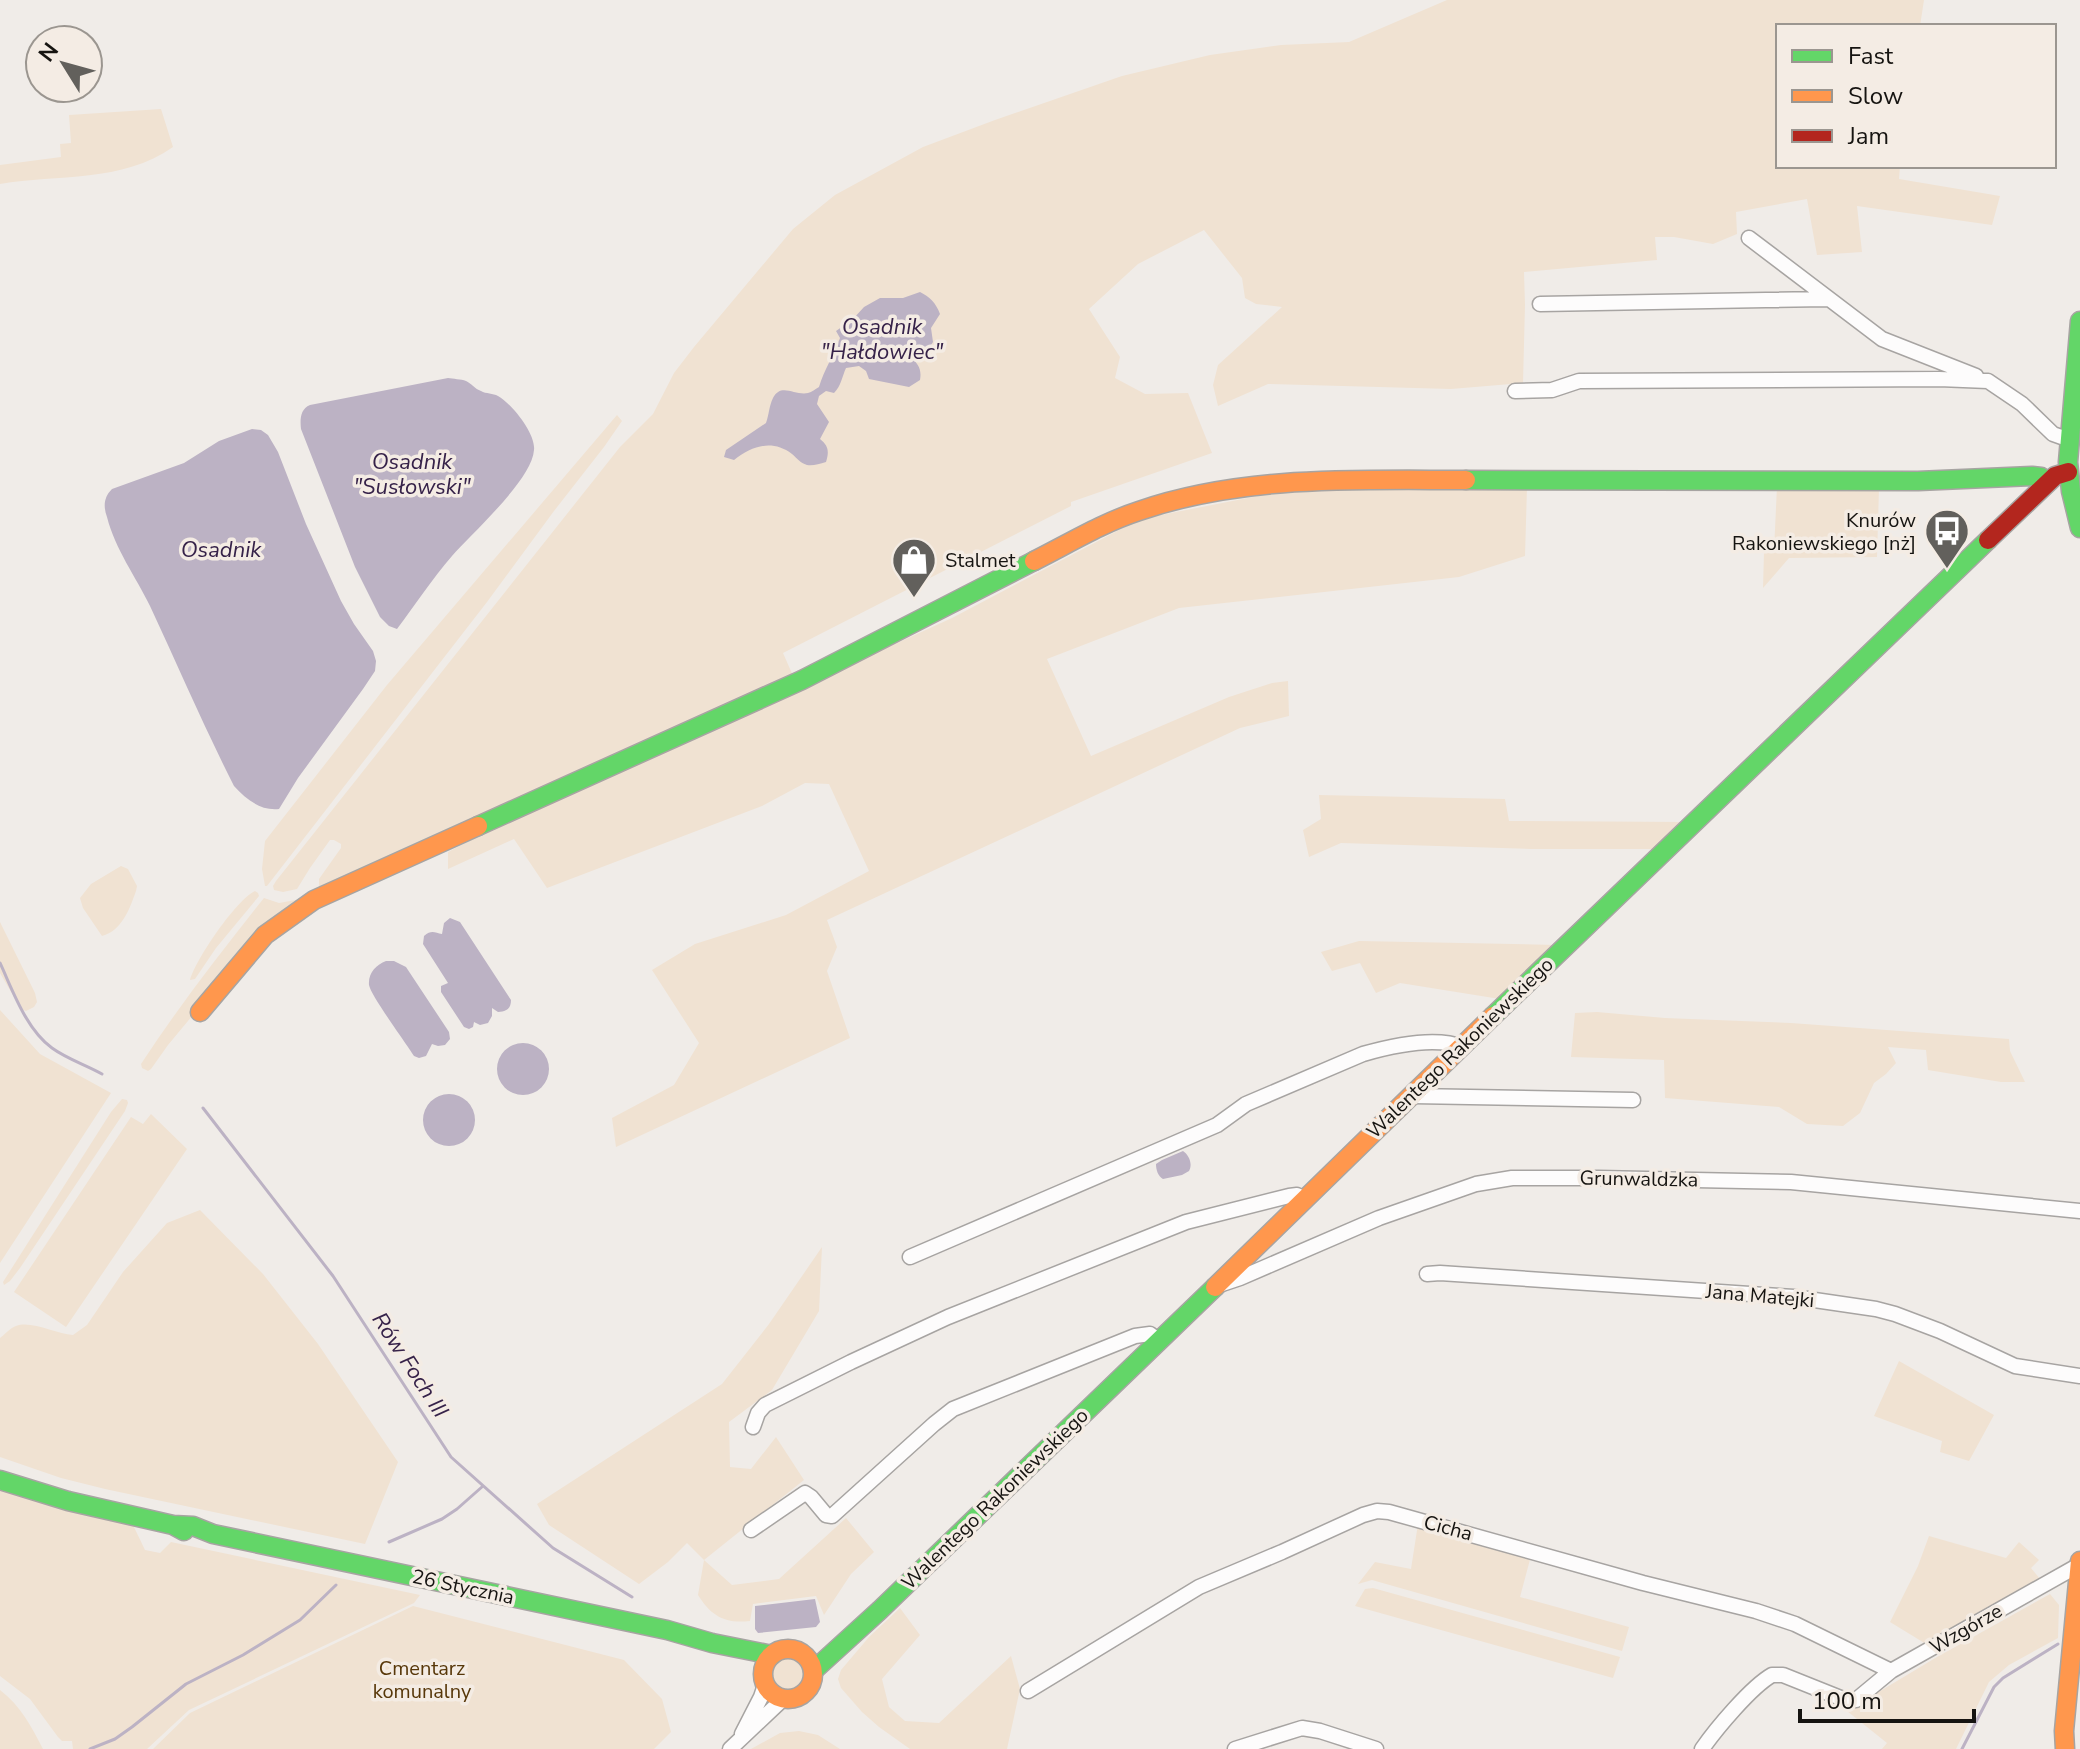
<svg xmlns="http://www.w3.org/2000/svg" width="2080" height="1749" viewBox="0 0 2080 1749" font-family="'Nunito Sans',sans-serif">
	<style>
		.green { fill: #f0e2d2 }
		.water { fill: #bcb2c4 }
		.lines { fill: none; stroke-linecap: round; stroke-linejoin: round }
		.stream { stroke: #bcb2c4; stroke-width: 3 }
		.street-casing { stroke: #a7a4a2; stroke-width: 17 }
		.fast-casing { stroke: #a7a4a2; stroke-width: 21 }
		.slow-casing { stroke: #a7a4a2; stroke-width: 21 }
		.jam-casing { stroke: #a7a4a2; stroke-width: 21 }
		.street { stroke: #fdfcfc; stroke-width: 14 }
		.fast { stroke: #63d668; stroke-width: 18 }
		.slow { stroke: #ff974d; stroke-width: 18 }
		.jam { stroke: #b3261e; stroke-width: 18 }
		.labels { text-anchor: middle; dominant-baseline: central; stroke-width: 7; stroke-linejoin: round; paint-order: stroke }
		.poi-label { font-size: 20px; fill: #161411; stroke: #f4ece4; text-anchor: end }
		.street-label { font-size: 20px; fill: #161411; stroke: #f4ece4 }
		.park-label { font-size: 20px; fill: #573709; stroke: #f4ece4 }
		.water-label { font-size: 22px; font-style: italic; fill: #362249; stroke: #f4ece4 }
	</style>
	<rect width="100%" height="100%" fill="#f0ece8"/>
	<path class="green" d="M1447,0h477l-4,26h-142v140h122l-1,13 101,17 -8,29 -135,-19 5,46 -45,3 -10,-56 -71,13 1,22 -24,10 -39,-7h-19l2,23 -133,12 1,33 -2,78 -72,6 -183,-5 -50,22 -5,-21 5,-20 64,-58 -26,-3 -11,-6 -3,-20 -38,-48 -66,34 -49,45 31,48 -5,21 30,16 43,-1 24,60 -141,49v4l-288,147 11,25 -475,210v-9l22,-31v-4l-7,-4h-4l-20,28 -13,21 -14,3 -9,-2 -1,-4 3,-5 344,-434 33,-33 21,-41 20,-26 99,-118 42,-34 88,-48 72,-27 127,-44 88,-21 71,-10 68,-3z
		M161,109l12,38c-51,36 -115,27 -173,37v-19l61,-8 -1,-13 11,-1 -2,-28z
		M617,415l5,6 -18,26 -50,64 -67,91 -220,284h-2l-3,-17 3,-28 122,-156z
		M1777,486l102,2 -2,69 -88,1 -26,30 1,-36 10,-1z
		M1527,487l-2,69 -66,21 -280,31 -132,51 44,97 138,-59 43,-14 16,-2 1,35 -49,12 -413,192 10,27 -10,24 23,67 -234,109 -4,-29 62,-33 25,-42 -47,-73 43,-26 91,-29 83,-44 -40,-87 -24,-1 -43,23 -215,82 -33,-49 -66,30v-17l66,-34 438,-200 188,-99 139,-27z
		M1319,795l186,4 4,22 177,1 -28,27h-127l-190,-6 -32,14 -6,-27 18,-11z
		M121,866l7,3 9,17 -1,5c-6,17 -14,40 -34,45l-19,-28 -3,-10 11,-14z
		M255,891l3,2 1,3 -43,52 -21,31 -5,1c6,-21 46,-80 65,-89z
		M264,898l15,5 22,-4 -44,39 -89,107 -17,24 -3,2 -6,-3 -1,-4c38,-58 80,-112 123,-166z
		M0,922l35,71 2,9 -3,5 -8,4 -5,-2 -21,-36z
		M1359,941l198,4 -57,54 -100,-16 -24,10 -16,-30 -28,8 -11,-19z
		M0,1010l40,44 71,39 -111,170z
		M1597,1012l68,6 126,5 218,16 1,12 15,31h-24l-73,-12 -2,-20 -38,-3 8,16 -10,11 -12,9 -14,30 -17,13 -36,-2 -28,-17 -114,-9 -1,-38 -93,-3 4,-44z
		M122,1099l5,1 1,3 -3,8 -105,157 -10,13 -6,4 -1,-3 108,-170z
		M151,1114l36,35 -121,178 -52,-35 117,-175 12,7z
		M200,1210l63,64 55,70 80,118 -33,82 -260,-55 -44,-11 -61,-21v-119c4,-3 10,-10 16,-12 15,-6 40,8 57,9l14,-10 36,-53 44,-49z
		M822,1247l-3,64 -47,79 -43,32 1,45 21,2 25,-32 28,43 -100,80 28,25 47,-6 67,-61 28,34 -23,22 -27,41 -8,-19 -63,8 -3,17c-25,3 -39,-5 -52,-26l6,-35 -17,-17 -19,19 -29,22 -90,-59 -12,-21 185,-120 47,-60z
		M1899,1361l95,54 -25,46 -29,-9 2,-11 -68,-25z
		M0,1490l67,20 66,15 12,25 15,3 11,-11 249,53 -6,8 -225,107 -42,39h-74l-1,-8h-10l-4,-4 -28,-38 -30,-23z
		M1418,1524l114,28 -12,45 109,30 -7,24 -250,-71 -14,4 17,-22 36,7z
		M1929,1536l77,22 13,-16 20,18 -8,8 9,11 -114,65 -36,-22 28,-56z
		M1373,1588l247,69 -7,21 -258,-72 10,-17z
		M2050,1594l9,11 -1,33 -49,27 -20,17 -33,67h-74l5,-6 -40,-32 90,-54z
		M413,1606l211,54 38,39 9,33 -17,17h-501l37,-36z
		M900,1608l20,27 -38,44 7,28 16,14 34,2 72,-67 9,33 -13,60h-97l-31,-22 -17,-15 -21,-24 -3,-9 3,-9 28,-33z
		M772 1674a16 16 0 1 1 32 0a16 16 0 1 1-32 0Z
		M0,1690c21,16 31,36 43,59h-43z
		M799,1731l19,4 22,14h-89l29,-16z"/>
	<path class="water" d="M920,292c10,5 16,11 20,22l-9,14 2,14 -5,8 -9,1 -8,6c7,7 11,12 9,23l-11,7 -40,-8 -3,-8 -7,-5 -13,2c-4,9 -5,18 -12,25l-8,-2 -7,5 -2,8 12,18 -9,17c9,7 9,13 6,23 -7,2 -13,4 -19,3 -7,-2 -10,-7 -15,-11 -20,-15 -40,-8 -58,6l-10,-3 2,-7 40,-27c3,-8 3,-17 7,-25 8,-16 22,-2 35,-5 4,-1 7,-4 11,-6 5,-17 15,-32 21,-49l-4,-7 17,-12 11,-12 16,-9h23z
		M448,378c5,1 13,1 18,3 5,2 9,8 15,10 5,3 12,2 17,5 14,8 38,38 36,54 -2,30 -62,83 -82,106 -20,23 -37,49 -55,73l-8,-3 -9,-9 -25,-50 -54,-138c-1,-9 -1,-20 9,-24z
		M252,429l9,1 7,5 10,17 28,72 35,77 13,23 19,27 3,10 -1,10 -12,18 -65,89 -19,31c-19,2 -33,-10 -45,-23 -30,-59 -56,-120 -84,-180 -14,-29 -35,-57 -43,-89 -4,-11 -3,-20 5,-28l72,-26 35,-22z
		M450,918l10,4 51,78c0,8 -4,12 -13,12l-6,-4v8l-4,7 -8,2 -6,-3 -1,5 -4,2 -5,-2 -23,-35v-6l7,-3 -25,-39 1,-8c8,-7 11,-3 18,-2l2,-11z
		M386,961h8l12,6 43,65 1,7 -5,6 -7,1 -6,-2 -6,12 -7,2 -5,-2c-8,-13 -43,-60 -45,-71 -1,-12 7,-20 17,-24z
		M497 1069a26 26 0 1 1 52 0a26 26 0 1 1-52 0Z
		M423 1120a26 26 0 1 1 52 0a26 26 0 1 1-52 0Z
		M1183,1151c6,4 10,13 6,20l-7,4 -19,4c-5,-3 -7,-9 -7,-15l6,-4z
		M815,1599l5,23 -4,5 -58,6 -3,-4v-23z"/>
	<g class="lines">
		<path class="stream" d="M0,963c13,28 26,66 52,85 15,11 34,17 50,26
			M203,1108l130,168 118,181 102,91 79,49
			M389,1542l53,-23 15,-10 26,-23
			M90,1749l25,-10 17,-12 54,-43 57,-29 57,-35 36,-35
			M1962,1749l32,-62 9,-9 55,-34"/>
		<g class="street-casing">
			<path id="street" d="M1749,238l133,101 94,37
				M1540,304l287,-5
				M1515,391l37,-1 27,-9 360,-2 49,2 34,23 31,30 17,6
				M1413,1096l220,4
				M910,1257l307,-132 29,-21 117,-50c28,-8 72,-18 99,-7
				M1427,1274l13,-1 354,24 82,12 19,5 45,17 75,35 65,10
				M1222,1284l18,-6 139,-60 97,-34 36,-6h86l193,4 289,29
				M753,1427l5,-14 7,-8 86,-43 97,-45 238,-95 103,-26 8,-1 8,4
				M751,1530l54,-37 6,4 15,18 6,1 102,-92 19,-15 182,-73 15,-2 9,7
				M1028,1691l171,-104 83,-35 81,-37 14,-4 12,1 254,71 113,28 39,13 96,47
				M742,1734l19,-37 4,-12
				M730,1749l53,-50
				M1235,1749l67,-21 18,3 56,18
				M1702,1749c14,-20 49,-62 70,-74h11l60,24 13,1 35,-29 188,-106"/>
		</g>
		<g class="fast-casing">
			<path id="fast" d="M2080,321l-12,141 3,29 9,37
				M1466,480l452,1 114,-5 9,1 7,5
				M478,826l324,-146 232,-119
				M1493,1016l495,-476
				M0,1480l68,21 105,24 11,6
				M173,1525l20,1 20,8 454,96 45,13 60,12
				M813,1671l67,-61 335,-323"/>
		</g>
		<g class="slow-casing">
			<path id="slow" d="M1034,561c34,-17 68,-38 105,-50 104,-36 218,-31 327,-31
				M200,1012l65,-77 49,-35 164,-74
				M1215,1287l278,-271
				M763 1674a25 25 0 1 1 50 0a25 25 0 1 1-50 0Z
				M2065,1749l-1,-18 16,-170"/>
		</g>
		<g class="jam-casing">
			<path id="jam" d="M1988,540l67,-64 13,-4"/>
		</g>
		<use href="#street" class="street"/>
		<use href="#fast" class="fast"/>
		<use href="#slow" class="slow"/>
		<use href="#jam" class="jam"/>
	</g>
	<defs>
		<g id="bus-pin" transform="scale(2.3)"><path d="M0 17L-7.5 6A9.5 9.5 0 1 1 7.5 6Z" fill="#62605c" stroke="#f4ece4"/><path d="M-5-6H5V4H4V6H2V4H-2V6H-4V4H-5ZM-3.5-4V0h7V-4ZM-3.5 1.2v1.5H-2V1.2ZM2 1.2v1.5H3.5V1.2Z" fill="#fff"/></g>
		<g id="shop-pin" transform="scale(2.3)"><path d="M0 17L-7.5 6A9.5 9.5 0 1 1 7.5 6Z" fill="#62605c" stroke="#f4ece4"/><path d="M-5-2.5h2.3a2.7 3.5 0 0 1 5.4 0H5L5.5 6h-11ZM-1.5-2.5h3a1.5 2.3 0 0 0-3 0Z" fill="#fff"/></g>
	</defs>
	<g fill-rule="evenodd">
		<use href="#bus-pin" x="1947" y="531"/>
		<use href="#shop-pin" x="914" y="560"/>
	</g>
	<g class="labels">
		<g class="poi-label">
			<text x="1916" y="520">Knurów<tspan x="1916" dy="23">Rakoniewskiego [nż]</tspan></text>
			<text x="945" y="560" text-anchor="start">Stalmet</text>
		</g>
		<g class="street-label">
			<text transform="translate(1460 1048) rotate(-44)">Walentego Rakoniewskiego</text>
			<text transform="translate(1639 1179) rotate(1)">Grunwaldzka</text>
			<text transform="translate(1760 1296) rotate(5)">Jana Matejki</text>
			<text transform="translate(995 1499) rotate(-44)">Walentego Rakoniewskiego</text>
			<text transform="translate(1448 1528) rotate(15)">Cicha</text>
			<text transform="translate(463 1587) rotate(12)">26 Stycznia</text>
			<text transform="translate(1966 1629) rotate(-30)">Wzgórze</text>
		</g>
		<g class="park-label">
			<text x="422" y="1668">Cmentarz<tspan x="422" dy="23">komunalny</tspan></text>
		</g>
		<g class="water-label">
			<text x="882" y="327">Osadnik<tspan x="882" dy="25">"Hałdowiec"</tspan></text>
			<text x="412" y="462">Osadnik<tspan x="412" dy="25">"Susłowski"</tspan></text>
			<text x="221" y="550">Osadnik</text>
			<text transform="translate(410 1365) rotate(57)">Rów Foch III</text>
		</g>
	</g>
	<rect x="1776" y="24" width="280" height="144" fill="#f4ece4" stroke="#9b9690" stroke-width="2"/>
	<rect x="1792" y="50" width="40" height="12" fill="#63d668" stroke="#9b9690" stroke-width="2"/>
	<text x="1848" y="64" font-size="24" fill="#161411">Fast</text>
	<rect x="1792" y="90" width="40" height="12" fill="#ff974d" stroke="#9b9690" stroke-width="2"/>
	<text x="1848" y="104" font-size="24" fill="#161411">Slow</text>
	<rect x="1792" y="130" width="40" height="12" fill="#b3261e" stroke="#9b9690" stroke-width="2"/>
	<text x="1848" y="144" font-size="24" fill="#161411">Jam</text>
	<g transform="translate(64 64) rotate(307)"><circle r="38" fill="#f4ece4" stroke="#9b9690" stroke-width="2"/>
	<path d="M0-6L14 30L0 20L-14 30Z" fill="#62605c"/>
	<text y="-12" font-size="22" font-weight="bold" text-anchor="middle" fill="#161411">N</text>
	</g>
	<path d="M1800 1709v12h174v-12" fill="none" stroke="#161411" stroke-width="4"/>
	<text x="1812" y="1709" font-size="24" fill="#161411" stroke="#f4ece4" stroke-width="6" paint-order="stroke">100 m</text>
</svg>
